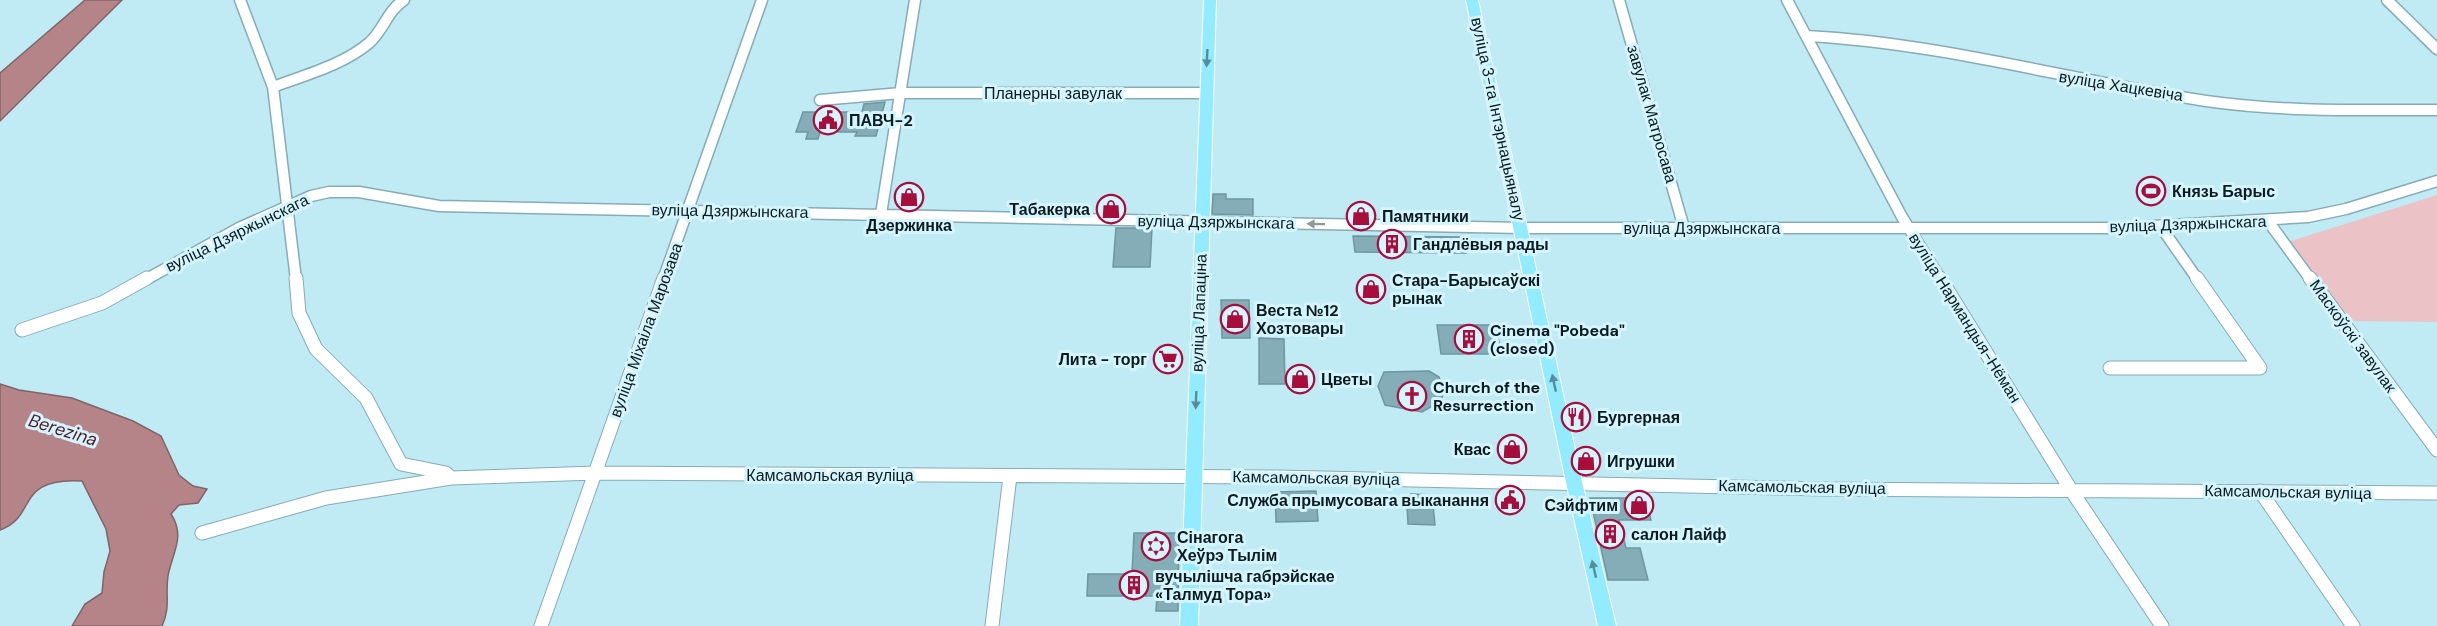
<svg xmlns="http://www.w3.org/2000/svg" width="2437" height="626" viewBox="0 0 2437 626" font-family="'DM Sans',sans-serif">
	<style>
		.green { fill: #ebc2c5 }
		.water { fill: #b48488; stroke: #816468; stroke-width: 1.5 }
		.building { fill: #84adb7; stroke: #6f96a0; stroke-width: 1.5 }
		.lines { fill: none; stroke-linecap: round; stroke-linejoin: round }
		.minor-far1-casing { stroke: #85adb7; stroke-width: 13 }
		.minor-casing { stroke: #85adb7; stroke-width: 15 }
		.major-casing { stroke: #fff; stroke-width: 2 }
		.minor-far1 { stroke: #fff; stroke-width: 10 }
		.minor { stroke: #fff; stroke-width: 13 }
		.major { fill: #92ebfe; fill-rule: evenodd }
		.oneway { fill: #558d9a }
		.oneway2 { fill: #91989a }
		.labels { text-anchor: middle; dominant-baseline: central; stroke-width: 6; stroke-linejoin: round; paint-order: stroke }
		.street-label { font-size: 16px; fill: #0b1b1f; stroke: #d4f5fe }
		.poi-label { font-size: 16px; font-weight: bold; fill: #0b1b1f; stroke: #d4f5fe; text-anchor: start }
		.water-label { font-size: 18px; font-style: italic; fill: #541923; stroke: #d4f5fe }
	</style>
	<rect width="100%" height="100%" fill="#c0eaf4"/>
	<path class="green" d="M2437,195v127l-89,-1 -60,-79z"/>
	<path class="water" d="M85,0h37l-122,121v-48z
		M0,384l19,6 53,8 61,23 28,15 18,39 14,11 14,3 -9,14 -19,2 -8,9c15,23 1,39 -3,62 -3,20 3,30 -6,50h-90l13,-22 17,-11 2,-21 6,-21 -4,-22 -24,-48c-68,-4 -44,36 -82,49z"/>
	<path class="building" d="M885,102l-9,34h-21l2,-4h-37l-2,7h-12l2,-7h-12l7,-20h59l2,-8z
		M1213,194h13v5h27v16l-41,-1z
		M1116,228h36l-2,39h-37z
		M1353,236l110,1 3,16 -111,-1z
		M1221,300h28l1,38h-28z
		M1437,325h59l5,29h-60z
		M1259,338l25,1 1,45h-26z
		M1429,371l10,6 5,14 -3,10 -19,11 -37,-7 -7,-19 6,-14z
		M1316,491l2,30 -42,1 -1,-30z
		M1411,494l21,1 3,30 -27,-1 -1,-19h5z
		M1590,498h56l5,22h-32l7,28h14l8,32h-40z
		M1134,533h45l-1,78h-22l1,-15h-70l1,-22h44z"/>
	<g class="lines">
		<g class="minor-far1-casing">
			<path id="minor-far1" d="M240,0l33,87 23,193
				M1619,0l65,228
				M1787,0l115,217 39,63
				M2387,0l50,49
				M1807,36c135,7 266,45 399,65 77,11 153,9 231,9
				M273,87c32,-12 70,-22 96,-44 15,-13 18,-32 35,-43
				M820,100l81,-7h304
				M881,214l34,-214
				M2268,221l43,59
				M2161,227l37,53
				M145,280l96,-53 70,-31 18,-4h30l80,14 1083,22h595l191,-11 38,-8 91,-28
				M663,280l99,-280"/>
		</g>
		<g class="minor-casing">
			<path id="minor" d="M296,278l3,35 17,36 50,49 35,66 45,9 4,4
				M1940,278l131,212 91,136
				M2310,278l127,172
				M22,330l80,-27 45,-25
				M2110,368h150l-63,-90
				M2260,491l93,135
				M202,533l124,-35 125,-20 144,-5 682,4 545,12 615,4
				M541,626l123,-348
				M992,626l18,-150"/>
		</g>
		<g class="major-casing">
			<path id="major" d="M1204,0h12l-18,626h-18z
				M1466,0h12l104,482 34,144h-18l-32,-144z"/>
		</g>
		<use href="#minor-far1" class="minor-far1"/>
		<use href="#minor" class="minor"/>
		<use href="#major" class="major"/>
	</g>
	<defs><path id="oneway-solid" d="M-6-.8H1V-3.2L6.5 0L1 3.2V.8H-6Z" transform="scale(1.5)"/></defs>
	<g class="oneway">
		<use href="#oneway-solid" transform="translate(1207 58) rotate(93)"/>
		<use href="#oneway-solid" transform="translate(1554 383) rotate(-102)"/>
		<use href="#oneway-solid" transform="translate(1196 400) rotate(92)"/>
		<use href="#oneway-solid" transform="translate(1594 569) rotate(-103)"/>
	</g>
	<use class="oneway2" href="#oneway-solid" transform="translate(1316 224) rotate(-179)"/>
	<defs>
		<g id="civic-ring" transform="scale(1.5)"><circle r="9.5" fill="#d4f5fe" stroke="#a70e3c" stroke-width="1.5"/><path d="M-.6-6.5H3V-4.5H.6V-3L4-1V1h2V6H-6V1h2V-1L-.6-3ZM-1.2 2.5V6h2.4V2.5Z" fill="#a70e3c"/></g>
		<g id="stadium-ring" transform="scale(1.5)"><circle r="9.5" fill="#d4f5fe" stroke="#a70e3c" stroke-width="1.5"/><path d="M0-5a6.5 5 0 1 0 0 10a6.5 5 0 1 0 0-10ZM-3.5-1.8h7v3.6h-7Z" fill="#a70e3c"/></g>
		<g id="shop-ring" transform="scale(1.5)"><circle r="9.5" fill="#d4f5fe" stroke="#a70e3c" stroke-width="1.5"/><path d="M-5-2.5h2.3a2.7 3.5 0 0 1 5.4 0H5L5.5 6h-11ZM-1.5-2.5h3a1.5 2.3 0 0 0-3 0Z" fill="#a70e3c"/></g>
		<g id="building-ring" transform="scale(1.5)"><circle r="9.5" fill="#d4f5fe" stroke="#a70e3c" stroke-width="1.5"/><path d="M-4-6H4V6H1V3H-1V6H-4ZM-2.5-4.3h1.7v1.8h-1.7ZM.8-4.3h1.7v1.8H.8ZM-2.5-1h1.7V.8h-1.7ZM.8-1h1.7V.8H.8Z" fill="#a70e3c"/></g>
		<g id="supermarket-ring" transform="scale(1.5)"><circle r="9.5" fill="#d4f5fe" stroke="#a70e3c" stroke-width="1.5"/><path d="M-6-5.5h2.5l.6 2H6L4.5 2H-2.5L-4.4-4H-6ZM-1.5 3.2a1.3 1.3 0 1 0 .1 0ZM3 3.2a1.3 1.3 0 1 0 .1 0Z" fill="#a70e3c"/></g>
		<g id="church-ring" transform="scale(1.5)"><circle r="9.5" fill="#d4f5fe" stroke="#a70e3c" stroke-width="1.5"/><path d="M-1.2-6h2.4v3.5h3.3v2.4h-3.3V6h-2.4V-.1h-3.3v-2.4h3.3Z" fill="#a70e3c"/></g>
		<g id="restaurant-ring" transform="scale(1.5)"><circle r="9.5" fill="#d4f5fe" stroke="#a70e3c" stroke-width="1.5"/><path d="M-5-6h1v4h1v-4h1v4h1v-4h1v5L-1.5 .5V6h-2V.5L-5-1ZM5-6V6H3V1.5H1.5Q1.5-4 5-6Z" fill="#a70e3c"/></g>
		<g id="synagogue-ring" transform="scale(1.5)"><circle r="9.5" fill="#d4f5fe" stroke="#a70e3c" stroke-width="1.5"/><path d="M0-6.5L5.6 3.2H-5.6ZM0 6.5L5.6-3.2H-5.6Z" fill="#a70e3c"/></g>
	</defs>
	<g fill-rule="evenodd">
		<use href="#civic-ring" x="828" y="120"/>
		<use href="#stadium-ring" x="2151" y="191"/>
		<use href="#shop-ring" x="909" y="197"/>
		<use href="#shop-ring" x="1111" y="209"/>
		<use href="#shop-ring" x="1361" y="216"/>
		<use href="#building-ring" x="1392" y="244"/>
		<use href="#shop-ring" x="1371" y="289"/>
		<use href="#shop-ring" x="1235" y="319"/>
		<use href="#building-ring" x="1469" y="339"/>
		<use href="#supermarket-ring" x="1168" y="359"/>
		<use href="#shop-ring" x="1300" y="379"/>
		<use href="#church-ring" x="1412" y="396"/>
		<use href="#restaurant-ring" x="1576" y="417"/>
		<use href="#shop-ring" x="1512" y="449"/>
		<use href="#shop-ring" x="1586" y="461"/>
		<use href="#civic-ring" x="1510" y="500"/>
		<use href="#shop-ring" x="1639" y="505"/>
		<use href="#building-ring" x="1610" y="534"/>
		<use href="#synagogue-ring" x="1156" y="546"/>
		<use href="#building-ring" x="1134" y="585"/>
	</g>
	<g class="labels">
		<g class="street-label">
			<text transform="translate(2121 86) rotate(9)">вуліца Хацкевіча</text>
			<text x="1053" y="93">Планерны завулак</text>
			<text transform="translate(1652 114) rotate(74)">завулак Матросава</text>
			<text transform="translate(1498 119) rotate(78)">вуліца 3-га Інтэрнацыяналу</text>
			<text transform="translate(730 211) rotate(1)">вуліца Дзяржынскага</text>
			<text transform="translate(1216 222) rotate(1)">вуліца Дзяржынскага</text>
			<text transform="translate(2188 224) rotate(-2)">вуліца Дзяржынскага</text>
			<text x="1702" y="228">вуліца Дзяржынскага</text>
			<text transform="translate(237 233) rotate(-26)">вуліца Дзяржынскага</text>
			<text transform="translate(1199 313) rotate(-88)">вуліца Лапаціна</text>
			<text transform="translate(1965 318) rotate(58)">вуліца Нармандыя-Нёман</text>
			<text transform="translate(646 330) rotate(-70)">вуліца Міхаіла Марозава</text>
			<text transform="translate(2353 336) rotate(54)">Маскоўскі завулак</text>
			<text x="830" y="475">Камсамольская вуліца</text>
			<text transform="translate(1316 478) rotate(1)">Камсамольская вуліца</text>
			<text transform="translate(1802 487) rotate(1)">Камсамольская вуліца</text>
			<text transform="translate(2288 492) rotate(1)">Камсамольская вуліца</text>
		</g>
		<g class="poi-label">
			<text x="849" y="120">ПАВЧ-2</text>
			<text x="2172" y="191">Князь Барыс</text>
			<text x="1090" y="209" text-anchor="end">Табакерка</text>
			<text x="1382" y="216">Памятники</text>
			<text x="909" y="225" text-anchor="middle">Дзержинка</text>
			<text x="1413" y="244">Гандлёвыя рады</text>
			<text x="1392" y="280">Стара-Барысаўскі<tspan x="1392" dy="18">рынак</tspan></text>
			<text x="1256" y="310">Веста №12<tspan x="1256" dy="18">Хозтовары</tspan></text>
			<text x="1490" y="330">Cinema "Pobeda"<tspan x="1490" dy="18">(closed)</tspan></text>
			<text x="1147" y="359" text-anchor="end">Лита - торг</text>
			<text x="1321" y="379">Цветы</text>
			<text x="1433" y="387">Church of the<tspan x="1433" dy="18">Resurrection</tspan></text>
			<text x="1597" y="417">Бургерная</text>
			<text x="1491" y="449" text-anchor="end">Квас</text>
			<text x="1607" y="461">Игрушки</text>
			<text x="1489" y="500" text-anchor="end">Служба прымусовага выканання</text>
			<text x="1618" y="505" text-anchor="end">Сэйфтим</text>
			<text x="1631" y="534">салон Лайф</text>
			<text x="1177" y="537">Сінагога<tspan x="1177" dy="18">Хеўрэ Тылім</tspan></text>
			<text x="1155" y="576">вучылішча габрэйскае<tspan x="1155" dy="18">«Талмуд Тора»</tspan></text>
		</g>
		<g class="water-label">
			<text transform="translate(63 430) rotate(17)">Berezina</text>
		</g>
	</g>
</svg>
